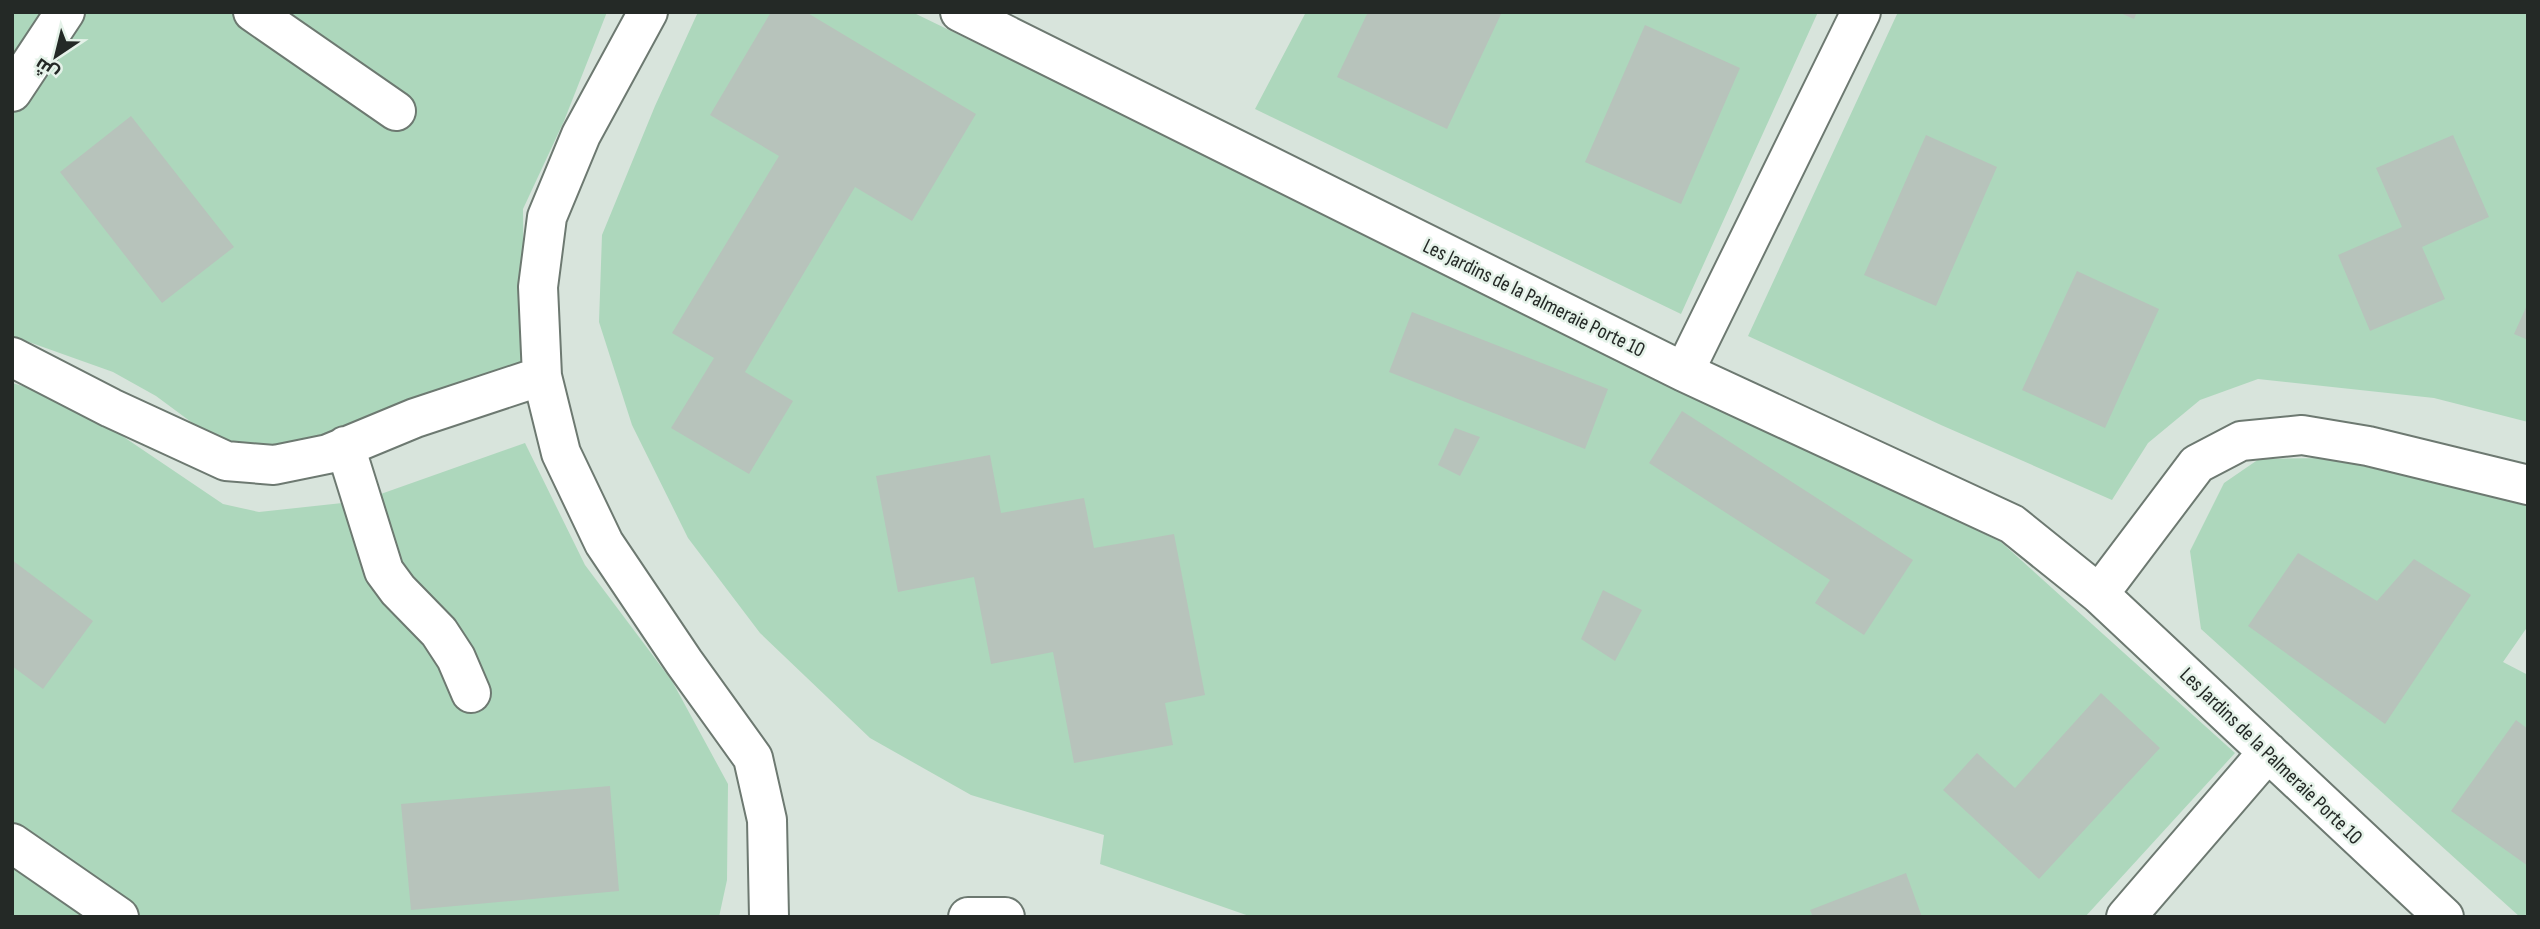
<svg xmlns="http://www.w3.org/2000/svg" width="2540" height="929" viewBox="0 0 2540 929" font-family="'Sofia Sans Condensed',Cairo,sans-serif">
	<style>
		.green { fill: #add7bc }
		.building { fill: #b7c3bb }
		.lines { fill: none; stroke-linecap: round; stroke-linejoin: round }
		.minor-casing { stroke: #6d7971; stroke-width: 42 }
		.minor { stroke: #fff; stroke-width: 38 }
		.labels { text-anchor: middle; dominant-baseline: central; stroke-width: 5; stroke-linejoin: round; paint-order: stroke }
		.street-label { font-size: 21px; fill: #242926; stroke: #e5f2e9 }
	</style>
	<rect width="100%" height="100%" fill="#d8e4dc"/>
	<path class="green" d="M12,12h595l-43,109 -41,88 1,98 7,63 -207,75 -95,5 -73,-54 -43,-24 -101,-36z
		M698,12h214l1089,530 234,211 -150,164h-833l-152,-53 4,-29 -133,-40 -101,-57 -110,-105 -72,-95 -56,-113 -33,-103 3,-87 53,-129z
		M1306,12h512l-137,302 -426,-205z
		M1898,12h624l6,3v407l-94,-24 -176,-19 -58,21 -52,43 -36,57 -171,-75 -193,-89z
		M12,383l21,6 73,36 117,79 36,8 102,-11 164,-58 60,122 87,116 56,103 -1,96 -8,37h-707z
		M2329,458l199,47v121l-25,36 25,13v242h-8l-319,-288 -11,-78 34,-68 35,-24z"/>
	<path class="building" d="M771,12h35l170,102 -64,107 -57,-34 -110,185 48,29 -44,73 -78,-46 43,-70 -42,-25 107,-177 -69,-41z
		M1368,12h134l-55,117 -110,-52z
		M2118,12h19l-3,7z
		M1645,25l95,43 -59,136 -96,-42z
		M131,116l103,131 -72,56 -102,-131z
		M1926,135l71,32 -61,139 -72,-31z
		M2453,135l36,82 -67,30 23,52 -75,32 -32,-76 64,-28 -26,-59z
		M2077,271l82,38 -54,119 -83,-38z
		M2528,303v37l-14,-6z
		M1412,312l196,77 -23,60 -196,-77z
		M1682,411l231,149 -49,75 -49,-32 15,-23 -181,-117z
		M1455,428l25,9 -20,39 -22,-11z
		M990,455l11,58 83,-15 10,50 80,-14 31,161 -40,8 8,42 -99,18 -21,-111 -62,12 -17,-87 -76,15 -22,-116z
		M2298,553l79,48 37,-42 57,36 -86,129 -137,-98z
		M12,560l81,61 -50,68 -31,-23z
		M1603,590l39,20 -27,51 -34,-22z
		M2101,693l59,55 -121,131 -96,-89 34,-37 38,35z
		M2516,720l12,9v137l-77,-55z
		M610,786l9,105 -208,19 -10,-106z
		M1906,873l16,44h-109l-3,-7z"/>
	<g class="lines">
		<g class="minor-casing">
			<path id="minor" d="M253,12l143,99
				M648,12l-67,123 -34,82 -9,70 4,89 19,77 43,90 80,119 69,96 14,62 2,97
				M960,12l724,360 328,152 87,70 345,323
				M12,92l53,-80
				M12,357l99,51 115,53 48,4 54,-11 87,-36 127,-42
				M1684,372l177,-360
				M345,446l39,125 14,19 41,42 17,26 15,35
				M2099,594l98,-130 44,-23 61,-6 66,11 160,39
				M12,843l107,74
				M968,917h37
				M2126,917l142,-165"/>
		</g>
		<use href="#minor" class="minor"/>
	</g>
	<g class="labels">
		<g class="street-label">
			<text transform="translate(1534 298) rotate(26)">Les Jardins de la Palmeraie Porte 10</text>
			<text transform="translate(2271 756) rotate(44)">Les Jardins de la Palmeraie Porte 10</text>
		</g>
	</g>
	<rect width="2540" height="929" fill="none" stroke="#242926" stroke-width="28"/>
	<g transform="translate(56 56) rotate(215)" stroke="#e5f2e9" stroke-width="5" paint-order="stroke">
	<path d="M0-5L12 26L0 18L-12 26Z" fill="#242926"/>
	<text y="-10" font-size="19" font-weight="bold" text-anchor="middle" fill="#242926">ش</text>
	</g>
</svg>
